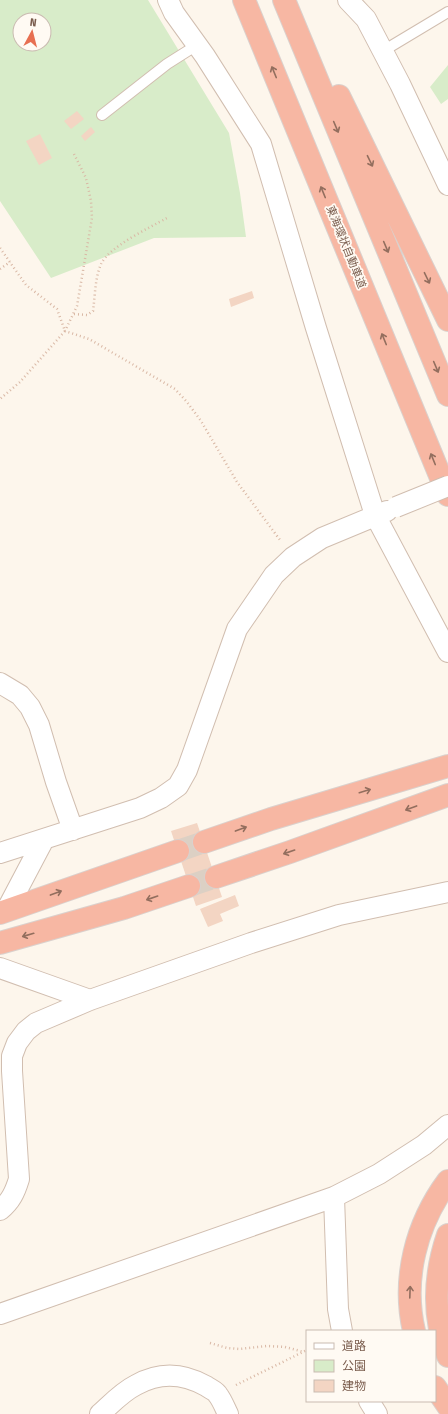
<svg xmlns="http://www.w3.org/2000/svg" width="448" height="1414" viewBox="0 0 448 1414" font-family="'Fira Sans Condensed','Noto Sans JP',sans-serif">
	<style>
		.green { fill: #d8ecc9; fill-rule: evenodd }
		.building { fill: #f3d5c3 }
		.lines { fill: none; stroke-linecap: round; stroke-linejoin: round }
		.highway-tunnel { stroke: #dcd0c4; stroke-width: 22; stroke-dasharray: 22 11; stroke-linecap: butt }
		.lane-casing { stroke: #d1beb0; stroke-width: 12 }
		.street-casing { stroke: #d1beb0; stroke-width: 22 }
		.highway-casing { stroke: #dad1cd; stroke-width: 24 }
		.path { stroke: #d9b8a5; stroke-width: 2.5; stroke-dasharray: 1 3; stroke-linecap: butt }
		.lane { stroke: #fff; stroke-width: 10 }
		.street { stroke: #fff; stroke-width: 20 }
		.highway { stroke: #f7b7a3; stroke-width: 22 }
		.street-bridge-casing { stroke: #d1beb0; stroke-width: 22; stroke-linecap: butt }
		.street-bridge { stroke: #fff; stroke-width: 20 }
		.oneway { stroke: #936e5e }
		.labels { text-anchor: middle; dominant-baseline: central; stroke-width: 3.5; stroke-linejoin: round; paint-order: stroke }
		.street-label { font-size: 11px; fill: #7a5c4d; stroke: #fffaf3 }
	</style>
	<rect width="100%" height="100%" fill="#fdf6ec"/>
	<path class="green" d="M0,0h148l81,133 11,60 6,44 -92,1 -103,40 -51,-77zM20,20h24v24h-24z
		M448,65v34l-7,5 -11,-17z"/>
	<path class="building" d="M77,111l7,8 -13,10 -7,-8z
		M91,127l4,5 -10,9 -4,-5z
		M40,134l12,24 -13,7 -13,-24z
		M252,291l2,7 -23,9 -2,-8z
		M197,823l25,74 -26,9 -25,-75z
		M235,895l4,11 -19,8 3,7 -15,6 -8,-18z"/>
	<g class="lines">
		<path class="highway-tunnel" d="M178,851l26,-9
			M189,886l27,-9"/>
		<g class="lane-casing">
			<path id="lane" d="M383,51l65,-39
				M102,115l65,-51 30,-19"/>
		</g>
		<g class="street-casing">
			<path id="street" d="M168,0l6,13 31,43 56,88 55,184 59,187 73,137
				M348,0l18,19 34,65 48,101
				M0,683l20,12 10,12 9,18 17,57 17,48
				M0,853l140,-45 21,-10 17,-12 9,-16 50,-141 37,-54 19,-18 29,-19 65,-27
				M6,911l38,-72
				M0,968l90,32
				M334,1197l4,112 4,22
				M0,1210c11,-9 15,-18 19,-31l-7,-108v-15l5,-13 9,-12 10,-8 54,-23 161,-57 88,-28 109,-23
				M0,1314l334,-117 45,-23 45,-29 24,-20
				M369,1401l8,13
				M100,1414c11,-10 22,-22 36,-29 23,-13 47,-12 70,1 4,3 10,5 12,9 4,5 7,13 10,19"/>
		</g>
		<g class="highway-casing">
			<path id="highway" d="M244,0l204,495
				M284,0l164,395
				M339,96l109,224
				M204,842l67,-23 177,-53
				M216,877l74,-25 158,-57
				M0,913l178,-62
				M0,943l124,-35 65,-22
				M448,1235c-14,41 -16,80 0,121
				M414,1331c-12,-52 2,-107 34,-150
				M435,1387l13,19"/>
		</g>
		<path class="path" d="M74,154l12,24 5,23 1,17 -15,88 -12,25 24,8 86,50 12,13 14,19 36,61 43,58
			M0,248l26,37 31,24 8,22 -45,51 -20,17
			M0,269l10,-7
			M74,314l13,1 6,-4c2,-15 2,-33 8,-47 9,-18 48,-36 66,-46
			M210,1343l17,5 12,1 28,-3 18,1 19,5
			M236,1385l71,-35"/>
		<use href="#lane" class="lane"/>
		<use href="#street" class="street"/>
		<use href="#highway" class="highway"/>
		<g class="street-bridge-casing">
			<path id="street-bridge" d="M396,507l52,-21"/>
		</g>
		<use href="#street-bridge" class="street-bridge"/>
	</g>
	<defs><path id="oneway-shaft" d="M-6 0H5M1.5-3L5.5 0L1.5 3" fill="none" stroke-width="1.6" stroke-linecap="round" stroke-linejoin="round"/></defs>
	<g class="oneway">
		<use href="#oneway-shaft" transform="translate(274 72) rotate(-112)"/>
		<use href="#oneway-shaft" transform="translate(336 127) rotate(67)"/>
		<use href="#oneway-shaft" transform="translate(370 161) rotate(64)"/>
		<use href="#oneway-shaft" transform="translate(323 192) rotate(-112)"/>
		<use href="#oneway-shaft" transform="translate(386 247) rotate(67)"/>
		<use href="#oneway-shaft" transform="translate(427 278) rotate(64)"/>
		<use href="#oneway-shaft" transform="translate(384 339) rotate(-112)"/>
		<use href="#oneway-shaft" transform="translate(436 367) rotate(67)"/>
		<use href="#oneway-shaft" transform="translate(433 459) rotate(-112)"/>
		<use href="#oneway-shaft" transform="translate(365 791) rotate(-17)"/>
		<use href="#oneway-shaft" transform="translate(411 808) rotate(160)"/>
		<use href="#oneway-shaft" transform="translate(241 829) rotate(-20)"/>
		<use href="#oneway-shaft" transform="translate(289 852) rotate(161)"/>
		<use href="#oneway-shaft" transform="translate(56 893) rotate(-20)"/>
		<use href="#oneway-shaft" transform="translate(152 898) rotate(161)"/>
		<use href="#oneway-shaft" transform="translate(28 935) rotate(164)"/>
		<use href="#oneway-shaft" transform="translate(410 1292) rotate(-88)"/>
	</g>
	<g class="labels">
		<g class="street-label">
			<text transform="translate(346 247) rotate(68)">東海環状自動車道</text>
		</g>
	</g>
	<rect x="306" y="1330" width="130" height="72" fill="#fffaf3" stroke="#cabbb1"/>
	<rect x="314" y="1343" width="20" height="6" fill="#ffffff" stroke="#cabbb1"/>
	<text x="342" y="1350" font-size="12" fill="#7a5c4d">道路</text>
	<rect x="314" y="1360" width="20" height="12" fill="#d8ecc9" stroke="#cabbb1"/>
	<text x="342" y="1370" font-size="12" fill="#7a5c4d">公園</text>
	<rect x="314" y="1380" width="20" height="12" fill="#f3d5c3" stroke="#cabbb1"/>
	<text x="342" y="1390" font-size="12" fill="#7a5c4d">建物</text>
	<g transform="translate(32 32) rotate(7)"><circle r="19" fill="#fffaf3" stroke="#cabbb1"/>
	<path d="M0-3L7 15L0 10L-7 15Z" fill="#e76f51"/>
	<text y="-6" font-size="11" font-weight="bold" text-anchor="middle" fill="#7a5c4d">N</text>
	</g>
</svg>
